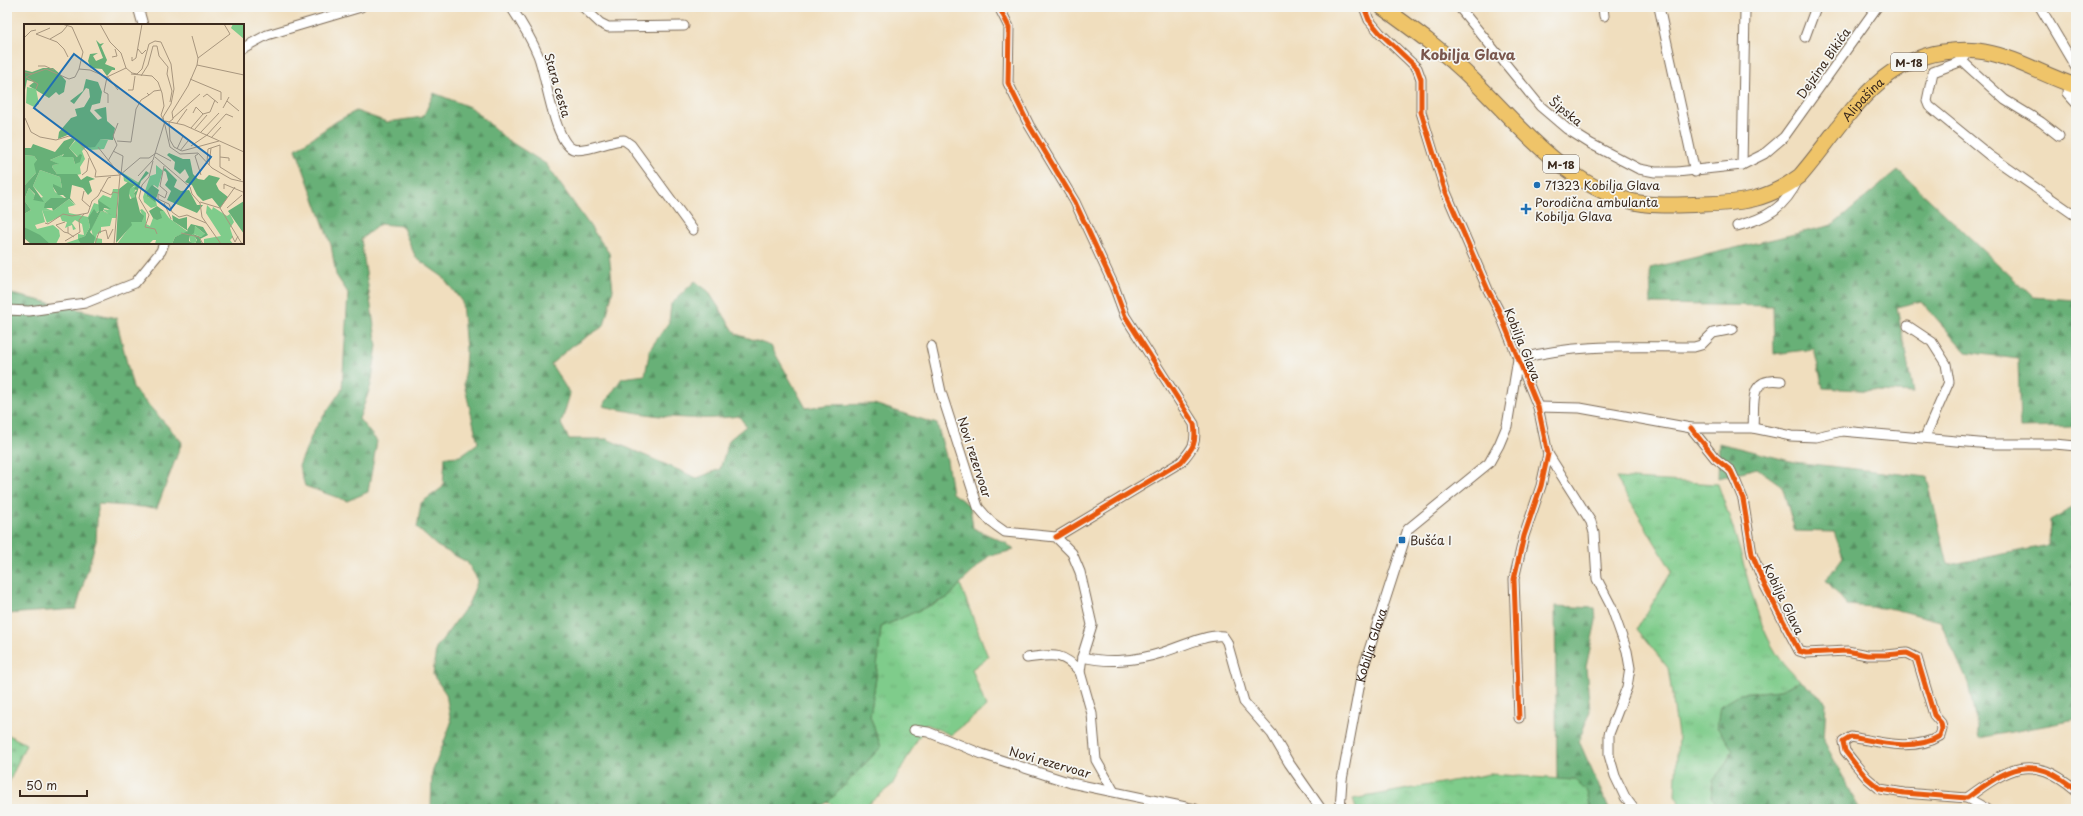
<svg xmlns="http://www.w3.org/2000/svg" width="2083" height="816" viewBox="0 0 2083 816" font-family="'Playpen Sans',sans-serif">
	<style>
		.grass { fill: url(#grass-tufts); stroke: #5d7b54 }
		.forest { fill: url(#forest-firs); stroke: #516d4a }
		.cemetery { fill: url(#cemetery-stones); stroke: #5d7b54 }
		.lines { fill: none; stroke-linecap: round; stroke-linejoin: round }
		.minor-casing { stroke: #7a6956; stroke-width: 11 }
		.primary-casing { stroke: #7a6956; stroke-width: 17 }
		.minor { stroke: #fff; stroke-width: 9 }
		.primary { stroke: #efc469; stroke-width: 15 }
		.cycleway-casing { stroke: #f6f6f2; stroke-width: 8 }
		.cycleway { stroke: #e8590c; stroke-width: 5 }
		.poi-dot { fill: #1f6fb2; stroke: #f6f6f2; stroke-width: 1.5 }
		.labels { text-anchor: middle; dominant-baseline: central; stroke-width: 3.5; stroke-linejoin: round; paint-order: stroke }
		.shield { fill: #f6f6f2; stroke: #73675e; stroke-width: 1 }
		.shield-label { font-size: 11px; font-weight: bold; fill: #3b2a1e }
		.street-label { font-size: 12px; fill: #3b2a1e; stroke: #f6f6f2 }
		.poi-label { font-size: 12px; fill: #3b2a1e; stroke: #f6f6f2; text-anchor: start }
		.quarter-label { font-size: 14px; font-weight: bold; fill: #79564d; stroke: #f6f6f2 }
		.inset-road { fill: none; stroke: #a8967e; stroke-width: 1 }
		.view { fill: #1f6fb2; fill-opacity: 0.15; stroke: #1f6fb2; stroke-width: 2 }
		.inset-edge { fill: none; stroke: #3b2a1e; stroke-width: 2 }
	</style>
	<defs>
		<pattern id="grass-tufts" width="24" height="20" patternUnits="userSpaceOnUse"><rect width="24" height="20" fill="#7fcc8b"/><path d="M3 7l-1-3M5 7V3M7 7l1-3M15 17l-1-3M17 17v-4M19 17l1-3" fill="none" stroke="#6faf78"/></pattern>
		<pattern id="forest-firs" width="22" height="20" patternUnits="userSpaceOnUse"><rect width="22" height="20" fill="#67b077"/><path d="M5 1l3.5 6h-7zM16 11l3.5 6h-7z" fill="#568f61"/></pattern>
		<pattern id="cemetery-stones" width="16" height="16" patternUnits="userSpaceOnUse"><rect width="16" height="16" fill="#7fcc8b"/><path d="M2 7V4a2 2 0 0 1 4 0v3zM10 15v-3a2 2 0 0 1 4 0v3z" fill="#6faf78"/></pattern>
	</defs>
	<rect width="100%" height="100%" fill="#f6f6f2"/>
	<filter id="ink" filterUnits="userSpaceOnUse"><feTurbulence type="fractalNoise" baseFrequency=".025" numOctaves="2"/><feDisplacementMap in="SourceGraphic" scale="8" xChannelSelector="R" yChannelSelector="G"/><feConvolveMatrix kernelMatrix="1 2 1 2 8 2 1 2 1" color-interpolation-filters="sRGB"/></filter>
	<filter id="wash" filterUnits="userSpaceOnUse"><feTurbulence type="fractalNoise" baseFrequency=".012" numOctaves="4" result="noise"/><feDisplacementMap in="SourceGraphic" scale="16" xChannelSelector="R" yChannelSelector="G"/><feGaussianBlur stdDeviation="0.9" result="paint"/><feColorMatrix in="noise" values="0 0 0 0 0 0 0 0 0 0 0 0 0 0 0 0 0 1.4 0 .05"/><feComposite in="paint" operator="in"/></filter>
	<g filter="url(#wash)">
		<rect width="100%" height="100%" fill="#f0debe"/>
		<path class="grass" d="M1616,478l102,6c7,21 15,42 21,64 14,46 22,101 62,133l-21,9 -40,4 -23,33 16,22 -8,16 -12,15 -2,17 11,12h-39l-8,-14 3,-60 -10,-67 -31,-39 35,-58z
			M960,584l28,73 -16,12 14,38 -35,28 -25,-11 -34,61 -30,24h-23l-11,-7 53,-55 -11,-31 6,-38 5,-51 68,-30z
			M1490,774l85,6 12,12 4,17h-235l-3,-10z"/>
		<path class="forest" d="M434,93l38,15 34,31 40,25 63,89 4,37 -9,36 -32,20 -21,18 19,30 -9,30 8,15h38l90,39 23,-9 9,-29 17,-14 -7,-10c-45,6 -92,0 -136,-10l19,-28 23,-3 5,-26 19,-27 2,-18 24,-23 13,10 28,43 35,12 35,62 21,-3 47,-1 63,20 10,36 5,33 18,13 3,22 33,15 8,7 -25,6 -29,28 -11,13 -68,30 -5,51 -6,38 11,31 -53,55 -11,7h-198l-5,-2c-23,2 -46,-1 -69,2h-114l1,-36 19,-50 -5,-29 -13,-19 3,-27 32,-43 10,-25 -11,-18 -30,-16 -20,-18 4,-25 22,-16 2,-30 15,-1 18,-13 -14,-59 2,-34 -4,-48 -19,-25 -27,-19 -14,-32 -22,-2 -19,15 16,107 -6,39 -12,34 18,22 -9,51 -21,9 -42,-15 -6,-20 15,-36 28,-41 6,-96 -12,-18 -5,-30 -35,-96 41,-28 19,-10 31,11 36,-5z
			M1898,170l135,127 43,3v125l-4,2 -52,1 -2,-69 -52,-7 -45,-51 -24,6 16,86 -90,-5 -9,-39 -40,5 -1,-48 -122,-2 -1,-36 183,-43z
			M7,293l109,25 17,70 49,54 -25,66 -59,-4 -2,37 -20,68 -69,5z
			M1719,443l75,19 133,15 21,88 101,-20 1,-25 26,-14v214l-97,18 -11,-55 -28,-62 -46,-12 -47,-4 -21,-25 17,-23 -9,-25 -39,-1 -13,-45 -25,-18 -39,10z
			M1555,606l40,2 1,13 -10,46 4,44 -11,30 30,68h-18l-4,-17 -12,-12 -18,-1z
			M1801,681l25,21 -2,39 36,68h-138l-11,-12 2,-17 12,-15 8,-15 -16,-23 3,-21 20,-12 40,-4z"/>
		<path class="cemetery" d="M7,734l19,10 -19,43z"/>
	</g>
	<g filter="url(#ink)">
		<g class="lines">
			<g class="minor-casing">
				<g id="minor">
					<path d="M138,7l5,18"/>
					<path d="M511,7c10,15 20,31 27,48 8,19 16,87 35,94 11,4 38,-9 51,-9l7,5 62,85"/>
					<path d="M583,7l17,16 8,4 76,-1"/>
					<path d="M999,7l10,20 -1,56 21,42 46,77 39,84 11,30 69,108c3,20 -1,24 -13,38l-125,75"/>
					<path d="M1364,7l5,13 11,13 37,35 4,11v33l24,78 43,100 10,19 40,98 10,47 -7,32 -17,50 -10,43 5,139"/>
					<path d="M1459,7l81,99 27,23 24,15 48,25 16,3h22l65,-7 22,-11 20,-17 93,-130"/>
					<path d="M1603,7l1,9"/>
					<path d="M1659,7l36,165"/>
					<path d="M2040,7l36,61"/>
					<path d="M1805,37l11,-30"/>
					<path d="M243,48l24,-13 94,-28"/>
					<path d="M1970,50l-8,11 -29,11 -6,29 2,5 60,49 87,61"/>
					<path d="M1962,61l43,39 36,22 18,14"/>
					<path d="M2068,83l-1,10 9,10"/>
					<path d="M1742,165l3,-154"/>
					<path d="M1737,226c30,-8 48,-18 62,-48"/>
					<path d="M7,310l22,1 56,-8 50,-20 26,-32 3,-8"/>
					<path d="M1908,326l24,16 14,22 3,18 -24,55"/>
					<path d="M931,346l10,46 37,115 13,15 14,10 51,5 16,16 8,19 12,53 -10,32 -2,15 12,42 4,46 17,30"/>
					<path d="M1538,407l42,1 111,20h62l38,8 25,1 26,-6 148,13h65l21,2"/>
					<path d="M1691,428l24,30 16,13 5,11 7,17 9,55 13,32 34,65 7,2 41,-2 20,4h19l21,-2 10,5 17,57 7,8 1,6 -2,7c-26,16 -61,6 -89,1l-8,5 2,9 11,14 11,13 13,11 24,4 63,5c41,-30 65,-46 109,-8"/>
					<path d="M1753,428c2,-25 -6,-51 28,-47"/>
					<path d="M1548,454l43,68 3,11 3,46 14,27 16,45 3,17 -3,19 -18,47v21l6,21 10,21 9,12"/>
					<path d="M1082,657c25,6 54,4 79,-4 17,-5 45,-19 62,-17l4,6 17,60 28,32 17,29 32,46"/>
					<path d="M1027,658c25,-3 35,-7 53,14"/>
					<path d="M914,730l14,2 54,22 89,29 124,26"/>
					<path d="M1967,798l20,11"/>
					<path id="s1" d="M1340,809l2,-29 20,-108 46,-143 81,-66 10,-18 8,-19 11,-67c59,-16 115,-12 176,-12l7,-2 12,-12 20,-4"/>
				</g>
			</g>
			<g class="primary-casing">
				<g id="primary">
					<path id="s2" d="M1382,7c32,23 64,46 92,74 49,48 99,113 172,123 19,2 39,1 57,0 40,-1 65,-4 97,-28 43,-49 72,-113 143,-124 14,-2 28,-3 42,0 32,6 60,24 91,34"/>
				</g>
			</g>
			<use href="#minor" class="minor"/>
			<use href="#primary" class="primary"/>
			<g class="cycleway-casing">
				<path id="cycleway" d="M999,7l10,20 -1,56 21,42 46,77 39,84 11,30 69,108c3,20 -1,24 -13,38l-125,75
					M1364,7l5,13 11,13 37,35 4,11v33l24,78 43,100 10,19 40,98 10,47 -7,32 -17,50 -10,43 5,139
					M1691,428l24,30 16,13 5,11 7,17 9,55 13,32 34,65 7,2 41,-2 20,4h19l21,-2 10,5 17,57 7,8 1,6 -2,7c-26,16 -61,6 -89,1l-8,5 2,9 11,14 11,13 13,11 24,4 63,5c41,-30 65,-46 109,-8"/>
			</g>
			<use href="#cycleway" class="cycleway"/>
		</g>
	</g>
	<g class="poi-dot">
		<circle cx="1537" cy="185" r="4"/>
		<path d="M1524 203h4v4h4v4h-4v4h-4v-4h-4v-4h4z"/>
		<rect x="1398" y="536" width="8" height="8" rx="2"/>
	</g>
	<g class="labels">
		<g class="shield">
			<rect x="1891" y="53" width="36" height="18" rx="3"/>
			<rect x="1543" y="155" width="36" height="18" rx="3"/>
		</g>
		<g class="shield-label">
			<text x="1909" y="62">M-18</text>
			<text x="1561" y="164">M-18</text>
		</g>
		<g class="street-label">
			<text transform="translate(1823 63) rotate(-55)">Dejzina Bikića</text>
			<text transform="translate(558 85) rotate(74)">Stara cesta</text>
			<text stroke="none"><textPath href="#s2" startOffset="593">Alipašina</textPath></text>
			<text transform="translate(1566 111) rotate(39)">Šipska</text>
			<text transform="translate(1523 344) rotate(68)">Kobilja Glava</text>
			<text transform="translate(975 457) rotate(72)">Novi rezervoar</text>
			<text transform="translate(1784 599) rotate(64)">Kobilja Glava</text>
			<text stroke="none"><textPath href="#s1" startOffset="167">Kobilja Glava</textPath></text>
			<text transform="translate(1050 762) rotate(16)">Novi rezervoar</text>
		</g>
		<g class="poi-label">
			<text x="1545" y="185">71323 Kobilja Glava</text>
			<text x="1535" y="202">Porodična ambulanta<tspan x="1535" dy="14">Kobilja Glava</tspan></text>
			<text x="1410" y="540">Bušća I</text>
		</g>
		<g class="quarter-label">
			<text x="1468" y="54">Kobilja Glava</text>
		</g>
	</g>
	<g transform="translate(24 24)">
		<rect width="220" height="220" fill="#f0debe"/>
		<path d="M209,0h11v15l-13,-11zM77,115l7,1 -4,9 -14,1 -1,-3 6,-1zM52,116l9,8 -3,3 3,8 -5,8 1,7 -9,2 -15,-2 -5,-7 1,-2 5,-1 -8,-4 14,-6 -2,2 11,1 2,7 3,-7 -9,-9zM0,131l10,1 3,4 -1,13 -12,13zM132,141l7,6 -5,17 -4,-3 -6,5v7l8,4 1,5 -6,2 -7,-6 -1,-5 7,-21 6,-2zM16,146l20,7 2,11 -9,-1 2,5 11,7 -13,-1 -8,5 1,5 6,3 -10,-1 3,12 -10,3 2,4 16,-4 6,5 1,6 -4,8h-6l-26,-17v-13l7,-4 -7,-10 5,-12 6,7 -2,5 10,-3 -10,-11zM99,149l16,10 -5,10 1,4 -3,2 -3,-5v-5l6,-3 -11,-5zM89,165h6l-3,29h-4l-2,8 -9,1v6l-4,1 -1,4 6,1v5l-7,-1 -4,-14 10,-18 8,3 -7,-5 7,1 -11,-10 5,-5 8,3zM45,175l6,6 -7,2 1,6 19,4 6,-14 6,2 -1,6 -11,7 2,9 -5,9 -4,2v6l-15,-1 12,-4v-5l6,1 -2,-11 -7,-4 -3,3 4,6 -3,1 -1,-5 -7,3 2,-6 -5,-1 -2,-5 3,-5h-10zM183,181l5,5 1,-3 14,9 3,-2 4,8 -4,6 3,9 -3,3 3,4 -29,-1v-4l17,-3 -15,-23zM118,185l4,4v11l4,2 3,-8 8,-1 -1,-6h4l5,7 19,14 -13,5 -3,7h-17l1,-4h-3l-4,4h-32l14,-19 -1,-3h12l1,-6 -3,-6zM171,202l11,9 -5,2 -7,-3 3,8 -6,2 -2,-7z" fill="#7fcc8b"/>
		<path d="M72,16l4,4 4,-1 -3,3 6,14 -2,4 10,4v2h-3l-5,6 -5,-7 -11,-1 -3,-7 2,-7 8,-1 -5,3 3,5 7,-3zM19,44h10l7,6 6,7 -2,11 -5,3 -3,-3 -7,6 -20,-12 5,-4 -7,-2 -3,15v-25l8,2zM62,55l12,3 4,10 -2,11 -8,2 -2,6 8,9 4,-2 -8,-8 12,-3 1,14 8,7 -2,12 -12,-1 -6,8 -10,1 -15,-14 -12,5 1,-7 12,-14 6,-2 -2,-7 9,-2 6,-10 -1,-8 -3,-1 -12,16 -4,-3 13,-10zM48,114l3,2 -6,8 8,9 3,-3 2,1 -2,7 -5,2 -2,-7h-11l2,-3 -14,6 9,4 -6,1 -1,2 5,7h20l4,6 6,-4 8,3 -6,2 3,10 -4,4 -5,-7 -11,-3 -2,13 6,7 -7,-6 -16,12 -1,-3h-8l1,-5 6,-5h15l-3,-3h-5l-5,-8v-3l9,4 -2,-11 -20,-7 -7,16 11,16 -11,-2 2,-6 -6,-6 -5,12 7,10 -7,4v-28l12,-13 -2,-9 3,-4 -3,-4 -10,-1v-7h7l2,-4 22,8 9,-11zM145,129l14,6h7l3,15 5,5 6,1 5,-5 11,3 -4,6 3,6 9,7 -8,11 -8,-10 -9,3 -6,-6 -5,-10 -7,-3 4,-5 -4,-8 -5,5 -6,-5 1,-7 -8,-7zM141,144l12,12 -3,7 7,4 8,-1 8,15h6l-6,8 -30,-13 4,-9 -6,-6 3,-5 -2,-8 -3,-2zM122,147l3,2 -8,8 -5,15 4,16 4,4 -2,6h-11l1,3 -16,18 3,-54 9,-7 7,3 -5,4 -1,5 1,5 5,-2 -1,-4 3,-3 -3,-1zM128,161l7,5 -4,12 -8,-6v-5zM74,176l13,9 -7,-1 -1,3 9,4 -11,-4 -11,21 5,5 -1,7h-13l-3,-5 7,-3 5,-9 -2,-9 6,-9 3,4 2,-2zM220,177v33l-16,-23zM133,182l7,5h-4l2,7 -5,2 -4,-2 -4,-7zM148,191l7,4 8,-2v13l4,-6 12,3 5,8 -8,4 2,5h-7l2,-4 -4,-6 8,3 4,-3 -10,-8 -1,7 -5,4v4l3,2 -20,1 3,-7 13,-6 -15,-10zM0,203l16,8 10,9h-19l-7,-6z" fill="#67b077"/>
		<path d="M3,63l9,2 3,15 -5,3 -8,-4zM18,186l21,1 4,2 -20,10z" fill="#7fcc8b"/>
		<path class="inset-road" d="M38,0l10,3 11,25 -4,17M76,0l10,18 11,11 5,15 6,5 5,1 5,-5 7,-25 6,-3 6,1 10,22 3,25 -3,15 -8,13 7,30 10,7 18,-1 14,15 19,11 13,3M12,10l21,8 7,7 4,8M12,10l14,-6M168,12l6,22 -1,7 -9,21 -16,26 1,7 -4,3 1,18 4,7 8,4 37,-10M0,14l7,-7 5,-1M26,15l12,-7 5,-6M114,25l4,5 4,-4M88,33l5,-1 -2,-7M108,33v4l4,-3 6,-34M174,34l32,-24 -6,-10M173,41l47,10M14,42h7l9,4M0,48l8,2 14,-5 23,10 6,-2 4,-8 11,1 19,8 9,12M8,50l-6,3 12,7 -2,5M107,50l21,2 6,6 4,11 2,13 -3,9 2,4M117,52l7,-11 5,-19h4l2,10 9,11 -1,7 5,17 -2,11M166,55l31,13v8M104,66h5l2,-14M125,71l5,-4 7,-1M179,73l4,-3 11,9M203,77l12,10M84,79v-9l-4,-2 3,-15 19,-9M199,84l6,-11M169,89l3,-6 7,7M1,94l6,14 9,5 16,3 13,-4 6,2 12,14 9,19 -1,6 25,-2M149,94l27,-24M153,99l10,-14M167,104l12,-14 7,-2 5,-12M171,105l12,-14M177,108l18,-19M187,114l10,-11M93,117l14,1 5,-33 5,-9 8,-5 -2,-2M196,121v22l21,13M167,122l16,-11 19,-21 7,3M74,123l22,28M153,125l6,-13M89,127l10,5 -2,18M156,127l8,-10M174,130l-3,2 6,19M131,133l35,30 2,7 8,9 2,14 19,27M196,133l9,1v3M84,137l9,-16 -4,-9 5,-13M129,137l-4,16 -7,8 -3,13 10,17 -4,12 10,2 2,5M183,138l1,-13 12,-4M185,141l2,-17M140,142l-4,20 7,6 -2,6 -7,-4v5l11,5 3,8 7,5 8,-2 19,8M58,151l5,-4 2,-13M114,152l15,-16 12,-39 19,4 60,27M200,165v-5l19,8M76,166l11,5 2,-3 5,1M60,167l-2,9 8,7M176,178l20,6 22,36M140,179l7,16M196,184l15,-21M203,184l15,-13M41,198l-9,3 8,7 4,1M21,199l3,1 15,-10 9,2 16,-3 4,-12 6,-5 10,-18 3,-1M44,203v6l6,4M157,209l18,4 4,7M208,212l3,6 3,-6M41,217l15,-9 -1,-12 5,-6M71,220l4,-12 7,-2 2,9 5,-10M90,220l6,-69 20,-17h9l7,-5 15,8"/>
		<path class="view" d="M50,30l137,103 -41,53 -136,-102z"/>
		<rect width="220" height="220" class="inset-edge"/>
	</g>
	<rect width="2083" height="816" fill="none" stroke="#f6f6f2" stroke-width="24"/>
	<path d="M20 790v6h67v-6" fill="none" stroke="#3b2a1e" stroke-width="2"/>
	<text x="26" y="790" font-size="12" fill="#3b2a1e" stroke="#f6f6f2" stroke-width="3" paint-order="stroke">50 m</text>
</svg>
